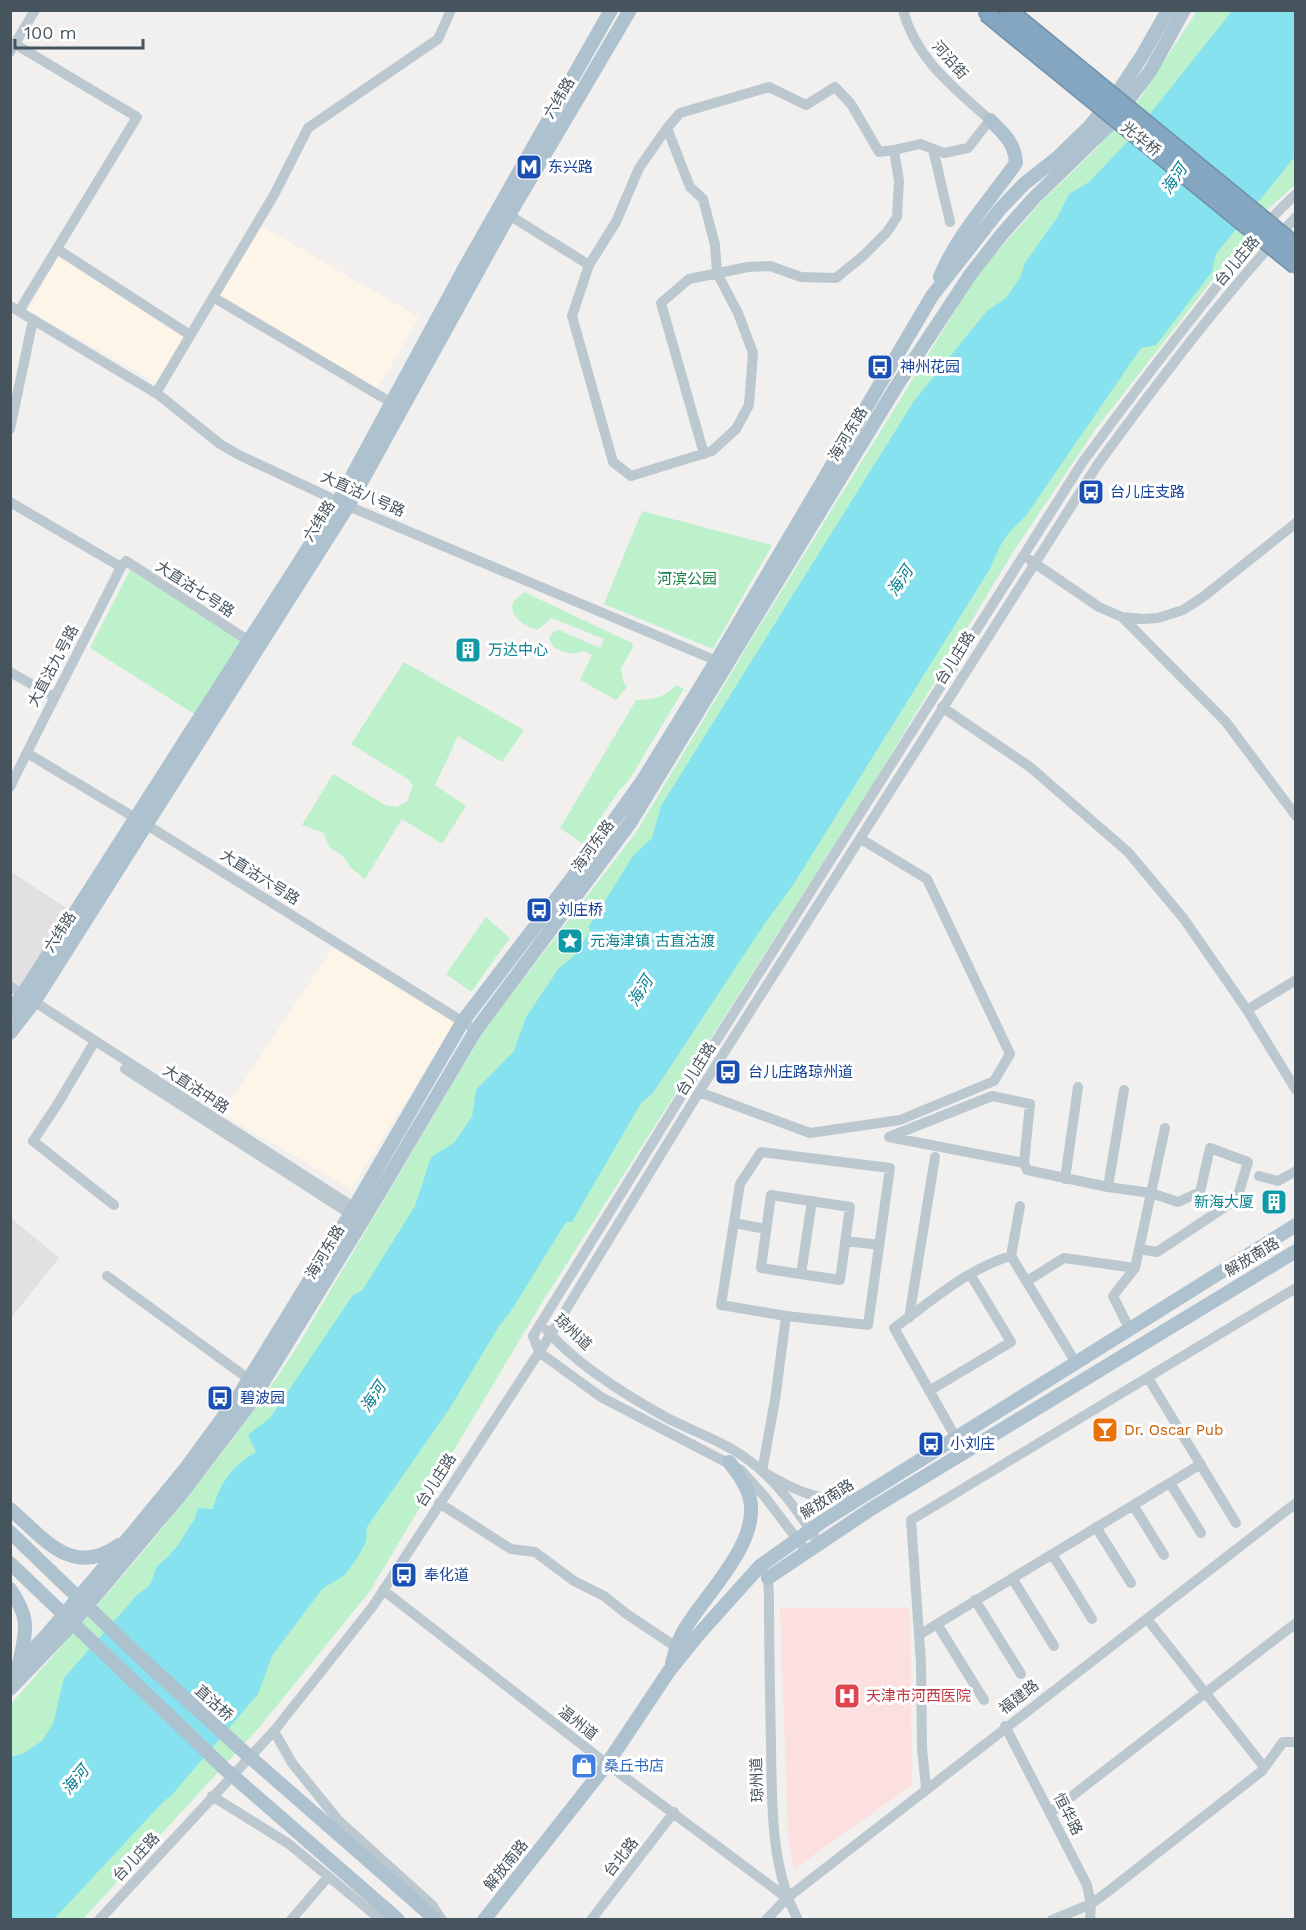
<svg xmlns="http://www.w3.org/2000/svg" width="1306" height="1930" viewBox="0 0 1306 1930" font-family="'Work Sans','Noto Sans SC',sans-serif">
	<style>
		.commercial { fill: #fdf5e8 }
		.education { fill: #e3e0e1 }
		.medical { fill: #fcdfdf }
		.green { fill: #bcf1cc }
		.water { fill: #87e2ef }
		.lines { fill: none; stroke-linecap: round; stroke-linejoin: round }
		.minor { stroke: #bcc8cf; stroke-width: 10 }
		.major { stroke: #aec1cf; stroke-width: 14 }
		.highway-bridge-casing { stroke: #7091ac; stroke-width: 19; stroke-linecap: butt }
		.major-bridge { stroke: #aec1cf; stroke-width: 14 }
		.highway-bridge { stroke: #85a6c0; stroke-width: 16 }
		.labels { text-anchor: middle; dominant-baseline: central; stroke-width: 6; stroke-linejoin: round; paint-order: stroke }
		.street-label { font-size: 15px; fill: #46545d; stroke: #fff }
		.transit-label { font-size: 15px; fill: #164399; stroke: #fff; text-anchor: start }
		.park-label { font-size: 15px; fill: #138242; stroke: #fff }
		.culture-label { font-size: 15px; fill: #0d838f; stroke: #fff; text-anchor: start }
		.food-label { font-size: 15px; fill: #c56008; stroke: #fff; text-anchor: start }
		.health-label { font-size: 15px; fill: #be3a42; stroke: #fff; text-anchor: start }
		.shop-label { font-size: 15px; fill: #366cbe; stroke: #fff; text-anchor: start }
		.water-label { font-size: 16px; font-style: italic; fill: #097f90; stroke: #fff }
	</style>
	<rect width="100%" height="100%" fill="#f2efef"/>
	<path class="commercial" d="M261,226l158,91 -42,73 -159,-93z
		M58,257l128,81 -28,46 -130,-74z
		M333,948l122,74 -104,167 -129,-75z"/>
	<path class="education" d="M10,871l59,39 -47,77 -11,-7z
		M11,1218l48,40 -48,60z"/>
	<path class="medical" d="M780,1608h130l2,177 -118,84 -6,-36z"/>
	<path class="green" d="M1197,11h98v174l-28,25 -172,220 -82,122 -138,229 -334,523 -171,287 -113,139 -174,189 -72,1v-216c100,-114 203,-229 286,-357l188,-318 152,-198 111,-186 230,-371 63,-72 54,-52 45,-52z
		M642,511l130,34 -59,104 -109,-45z
		M130,570l111,71 -45,74 -106,-67z
		M524,592l108,51 1,4 -12,21 2,13 4,6 -11,13 -36,-20 12,-25 -8,-4c-13,5 -20,1 -31,-4l-4,-9 4,-6 6,-2 41,18 4,-9 -52,-21 -15,12c-10,-2 -29,-14 -24,-27 2,-4 8,-8 11,-11z
		M404,662l120,68 -22,32 -44,-26 -23,49 31,21 -24,38 -40,-25 -37,60 -15,-12 -7,-11 -14,-9 -5,-14 -22,-8 31,-51 52,31 11,2 11,-5 6,-16 -5,-7 -57,-35z
		M676,685l8,4 -55,91 -11,12 -35,52 -23,-16 76,-128c15,0 31,-3 40,-15z
		M486,917l24,21 -39,54 -25,-18z"/>
	<path class="water" d="M1232,11h63v149l-2,-1 -77,95 -4,18 -56,73 -15,3 -116,169c-20,18 -24,25 -34,50l-198,318 -30,41 -110,167 -12,10 -69,119h-6l-55,89 -12,15 -49,82 -83,119 -1,14 -8,16 -13,18 -23,14 -50,67 -14,38 -87,102 -8,6 -109,117 -43,1v-163l13,-4 18,-12 11,-17 11,-46 73,-83 13,-10 7,-19 12,-10 9,-11 17,-27 3,-10 15,1c7,-27 19,-43 43,-57l-8,-17 22,-17 83,-123 9,-4 53,-85 16,-49 23,-14 18,-26 4,-27 38,-39 12,-34 33,-49 15,-12 17,-26 -3,-2 45,-72 19,-18 9,-32 253,-405 72,-89 20,-14 14,-20 5,-15 32,-45 12,-24 20,-12 41,-43z"/>
	<g class="lines">
		<path class="minor" d="M15,44l122,73 -118,194
			M10,52l25,-42
			M933,149l17,73
			M509,215l80,50 -17,51 41,146 18,14 81,-25 24,-22 13,-24 4,-52 -15,-40 -21,-40 -2,-28 -12,-46 -13,-12 -23,-59
			M57,249l133,86
			M589,265l27,-43 23,-54 28,-40 13,-15 89,-26 37,18 29,-18 16,17 28,48 15,-2
			M213,297l179,106
			M10,306l149,89 61,49 19,11 109,51 374,157
			M156,393l118,-198 34,-67 130,-89 13,-29
			M10,429l23,-109
			M704,454l-43,-151 28,-24 59,-12 22,-1 31,11 35,1 27,-22 24,-24 10,-15 2,-36 -5,-31 26,-6 24,9 24,-5 22,-28c-36,-32 -74,-61 -87,-110
			M10,502l111,65
			M1030,560l69,47 23,10 21,2 15,-1 25,-8 20,-13 93,-74
			M1122,617l104,105 70,94
			M10,672l44,25
			M942,707l88,60 98,85 56,67 63,91 49,80
			M27,753l120,72 321,200
			M10,787c36,-74 74,-146 111,-220l5,-6 123,80
			M10,986l351,226
			M1247,1010l49,-30
			M95,1041l-38,64 -24,36 81,64
			M125,1069l230,148
			M699,1092l111,41 90,-13 94,-39 16,-27 -83,-175 -66,-40
			M1024,1163l6,-59 -38,-8 -103,41 135,26 3,7 81,17 43,6 27,9 22,-10 10,-44 38,14 -11,37 -80,53 -18,-3
			M1259,1176l19,5 18,-10
			M1065,1179l13,-92
			M1108,1187l16,-97
			M771,1195l79,12 -10,73 -79,-12z
			M734,1223l32,6
			M845,1241l34,4
			M1011,1256l9,-50
			M801,1274l11,-73
			M107,1276l143,104
			M1027,1281l37,-23 71,10
			M786,1316l-65,-11 19,-121 21,-32 129,16 -22,157 -82,-9 -11,84 -13,71c30,18 61,35 97,24
			M909,1318l26,-161
			M1129,1328l-16,-32 22,-28 30,-140
			M547,1330c29,35 82,67 122,89 26,13 55,23 78,40 30,21 52,54 72,84
			M1148,1378l88,145
			M929,1391l82,-49 -41,-68
			M956,1438l-62,-110c37,-26 74,-60 117,-72l65,107
			M1170,1483l31,50
			M439,1503l72,46 24,3 39,29 30,15 24,19 48,32
			M1133,1505l31,50
			M1096,1527l35,56
			M806,1551l-41,-54 -24,-27 -140,-73 -62,-45 -6,-16 152,-246 397,-627c41,-56 82,-110 125,-164 28,-36 55,-74 89,-105
			M1052,1554l40,65
			M765,1574l3,4 1,19c0,50 1,98 2,147 1,60 -1,122 27,176
			M1012,1578l42,68
			M383,1590l224,174 180,134
			M975,1600l46,74
			M937,1624l47,76
			M1151,1624l113,143
			M919,1635l282,-171
			M1005,1726l82,159 4,19 -1,16
			M274,1731l18,32 46,57 94,85 10,15
			M926,1788l-4,-40 -1,-85 -10,-143 385,-232
			M212,1796l77,48 92,76
			M1050,1813l246,-190
			M99,1920l175,-189 99,-125 178,-272 148,-242 399,-628c62,-85 126,-169 198,-247
			M291,1920l37,-43
			M591,1920l83,-108
			M766,1920l21,-22 509,-395
			M1052,1920l39,-16 15,-11 156,-122 21,-29h13"/>
		<path class="major" d="M940,277c17,-42 50,-77 76,-114 -1,-20 -12,-29 -26,-43
			M10,1011l13,-17 316,-494 125,-231 147,-259
			M10,1033l24,-31 314,-496 161,-291 121,-205
			M10,1509c34,29 62,70 109,36
			M768,1578l103,-69 425,-258
			M10,1589c21,30 16,42 9,75
			M672,1663c3,-10 5,-21 11,-31 21,-37 77,-88 67,-133 -3,-14 -12,-26 -21,-37
			M10,1673l35,-36 67,-79 74,-90 52,-71 116,-189 109,-187 119,-156 61,-85 74,-120 215,-364 68,-87 24,-25 33,-26 33,-32 30,-37 22,-33 26,-46
			M10,1689l54,-56 118,-140 67,-88 117,-190 110,-185 154,-207 266,-436 74,-112 32,-41 32,-36 75,-73 42,-55 33,-60
			M402,1890l34,30
			M387,1910l11,10
			M484,1920l123,-156 62,-93 29,-36 62,-69 63,-45 473,-296"/>
		<g class="highway-bridge-casing">
			<path id="highway-bridge" d="M1008,10l288,236
				M986,13l310,253"/>
		</g>
		<path class="major-bridge" d="M10,1532l132,127 101,92 159,139
			M10,1563l215,206 162,141"/>
		<use href="#highway-bridge" class="highway-bridge"/>
	</g>
	<defs>
		<g id="metro-square" transform="scale(1.35)"><rect x="-9" y="-9" width="18" height="18" rx="4" fill="#1a4fb4" stroke="#fff"/><path d="M-5.5 5V-5H-3L0 0L3-5H5.5V5H3V-.5L0 4L-3-.5V5Z" fill="#fff"/></g>
		<g id="bus-square" transform="scale(1.35)"><rect x="-9" y="-9" width="18" height="18" rx="4" fill="#1a4fb4" stroke="#fff"/><path d="M-5-6H5V4H4V6H2V4H-2V6H-4V4H-5ZM-3.5-4V0h7V-4ZM-3.5 1.2v1.5H-2V1.2ZM2 1.2v1.5H3.5V1.2Z" fill="#fff"/></g>
		<g id="building-square" transform="scale(1.35)"><rect x="-9" y="-9" width="18" height="18" rx="4" fill="#0f9aa8" stroke="#fff"/><path d="M-4-6H4V6H1V3H-1V6H-4ZM-2.5-4.3h1.7v1.8h-1.7ZM.8-4.3h1.7v1.8H.8ZM-2.5-1h1.7V.8h-1.7ZM.8-1h1.7V.8H.8Z" fill="#fff"/></g>
		<g id="sight-square" transform="scale(1.35)"><rect x="-9" y="-9" width="18" height="18" rx="4" fill="#0f9aa8" stroke="#fff"/><path d="M0-6L1.8-2.2L6-1.7L2.9 1.2L3.7 5.4L0 3.3L-3.7 5.4L-2.9 1.2L-6-1.7L-1.8-2.2Z" fill="#fff"/></g>
		<g id="bar-square" transform="scale(1.35)"><rect x="-9" y="-9" width="18" height="18" rx="4" fill="#e8710a" stroke="#fff"/><path d="M-6-5H6L.8 .8V4.5H3.5V6h-7V4.5H-.8V.8Z" fill="#fff"/></g>
		<g id="hospital-square" transform="scale(1.35)"><rect x="-9" y="-9" width="18" height="18" rx="4" fill="#e0444e" stroke="#fff"/><path d="M-5-5h3v3.5h4V-5h3V5h-3V1.5h-4V5h-3Z" fill="#fff"/></g>
		<g id="shop-square" transform="scale(1.35)"><rect x="-9" y="-9" width="18" height="18" rx="4" fill="#3f7fe0" stroke="#fff"/><path d="M-5-2.5h2.3a2.7 3.5 0 0 1 5.4 0H5L5.5 6h-11ZM-1.5-2.5h3a1.5 2.3 0 0 0-3 0Z" fill="#fff"/></g>
	</defs>
	<g fill-rule="evenodd">
		<use href="#metro-square" x="529" y="167"/>
		<use href="#bus-square" x="880" y="367"/>
		<use href="#bus-square" x="1091" y="492"/>
		<use href="#building-square" x="468" y="650"/>
		<use href="#bus-square" x="539" y="910"/>
		<use href="#sight-square" x="570" y="941"/>
		<use href="#bus-square" x="728" y="1072"/>
		<use href="#building-square" x="1274" y="1202"/>
		<use href="#bus-square" x="220" y="1398"/>
		<use href="#bar-square" x="1105" y="1430"/>
		<use href="#bus-square" x="931" y="1444"/>
		<use href="#bus-square" x="404" y="1575"/>
		<use href="#hospital-square" x="847" y="1696"/>
		<use href="#shop-square" x="584" y="1766"/>
	</g>
	<g class="labels">
		<g class="street-label">
			<text transform="translate(950 60) rotate(48)">河沿街</text>
			<text transform="translate(559 98) rotate(-59)">六纬路</text>
			<text transform="translate(1141 139) rotate(39)">光华桥</text>
			<text transform="translate(1237 261) rotate(-50)">台儿庄路</text>
			<text transform="translate(848 434) rotate(-59)">海河东路</text>
			<text transform="translate(363 494) rotate(24)">大直沽八号路</text>
			<text transform="translate(319 521) rotate(-58)">六纬路</text>
			<text transform="translate(195 589) rotate(33)">大直沽七号路</text>
			<text transform="translate(955 658) rotate(-58)">台儿庄路</text>
			<text transform="translate(53 666) rotate(-62)">大直沽九号路</text>
			<text transform="translate(593 846) rotate(-54)">海河东路</text>
			<text transform="translate(260 877) rotate(32)">大直沽六号路</text>
			<text transform="translate(60 932) rotate(-57)">六纬路</text>
			<text transform="translate(696 1069) rotate(-58)">台儿庄路</text>
			<text transform="translate(196 1089) rotate(33)">大直沽中路</text>
			<text transform="translate(325 1252) rotate(-59)">海河东路</text>
			<text transform="translate(1252 1257) rotate(-31)">解放南路</text>
			<text transform="translate(573 1332) rotate(43)">琼州道</text>
			<text transform="translate(436 1480) rotate(-57)">台儿庄路</text>
			<text transform="translate(827 1499) rotate(-32)">解放南路</text>
			<text transform="translate(1019 1697) rotate(-38)">福建路</text>
			<text transform="translate(214 1703) rotate(42)">直沽桥</text>
			<text transform="translate(578 1723) rotate(38)">温州道</text>
			<text transform="translate(757 1780) rotate(-92)">琼州道</text>
			<text transform="translate(1068 1814) rotate(63)">恒华路</text>
			<text transform="translate(136 1857) rotate(-47)">台儿庄路</text>
			<text transform="translate(621 1857) rotate(-52)">台北路</text>
			<text transform="translate(506 1865) rotate(-51)">解放南路</text>
		</g>
		<g class="transit-label">
			<text x="548" y="167">东兴路</text>
			<text x="900" y="367">神州花园</text>
			<text x="1110" y="492">台儿庄支路</text>
			<text x="558" y="910">刘庄桥</text>
			<text x="748" y="1072">台儿庄路琼州道</text>
			<text x="240" y="1398">碧波园</text>
			<text x="950" y="1444">小刘庄</text>
			<text x="424" y="1575">奉化道</text>
		</g>
		<g class="park-label">
			<text x="687" y="579">河滨公园</text>
		</g>
		<g class="culture-label">
			<text x="488" y="650">万达中心</text>
			<text x="590" y="941">元海津镇 古直沽渡</text>
			<text x="1254" y="1202" text-anchor="end">新海大厦</text>
		</g>
		<g class="food-label">
			<text x="1124" y="1430">Dr. Oscar Pub</text>
		</g>
		<g class="health-label">
			<text x="866" y="1696">天津市河西医院</text>
		</g>
		<g class="shop-label">
			<text x="604" y="1766">桑丘书店</text>
		</g>
		<g class="water-label">
			<text transform="translate(1174 179) rotate(-56)">海河</text>
			<text transform="translate(900 581) rotate(-56)">海河</text>
			<text transform="translate(640 991) rotate(-58)">海河</text>
			<text transform="translate(373 1397) rotate(-56)">海河</text>
			<text transform="translate(75 1780) rotate(-50)">海河</text>
		</g>
	</g>
	<rect width="1306" height="1930" fill="none" stroke="#46545d" stroke-width="24"/>
	<path d="M15 39v9h128v-9" fill="none" stroke="#46545d" stroke-width="3"/>
	<text x="24" y="39" font-size="18" fill="#46545d" stroke="#ffffff" stroke-width="4.5" paint-order="stroke">100 m</text>
</svg>
